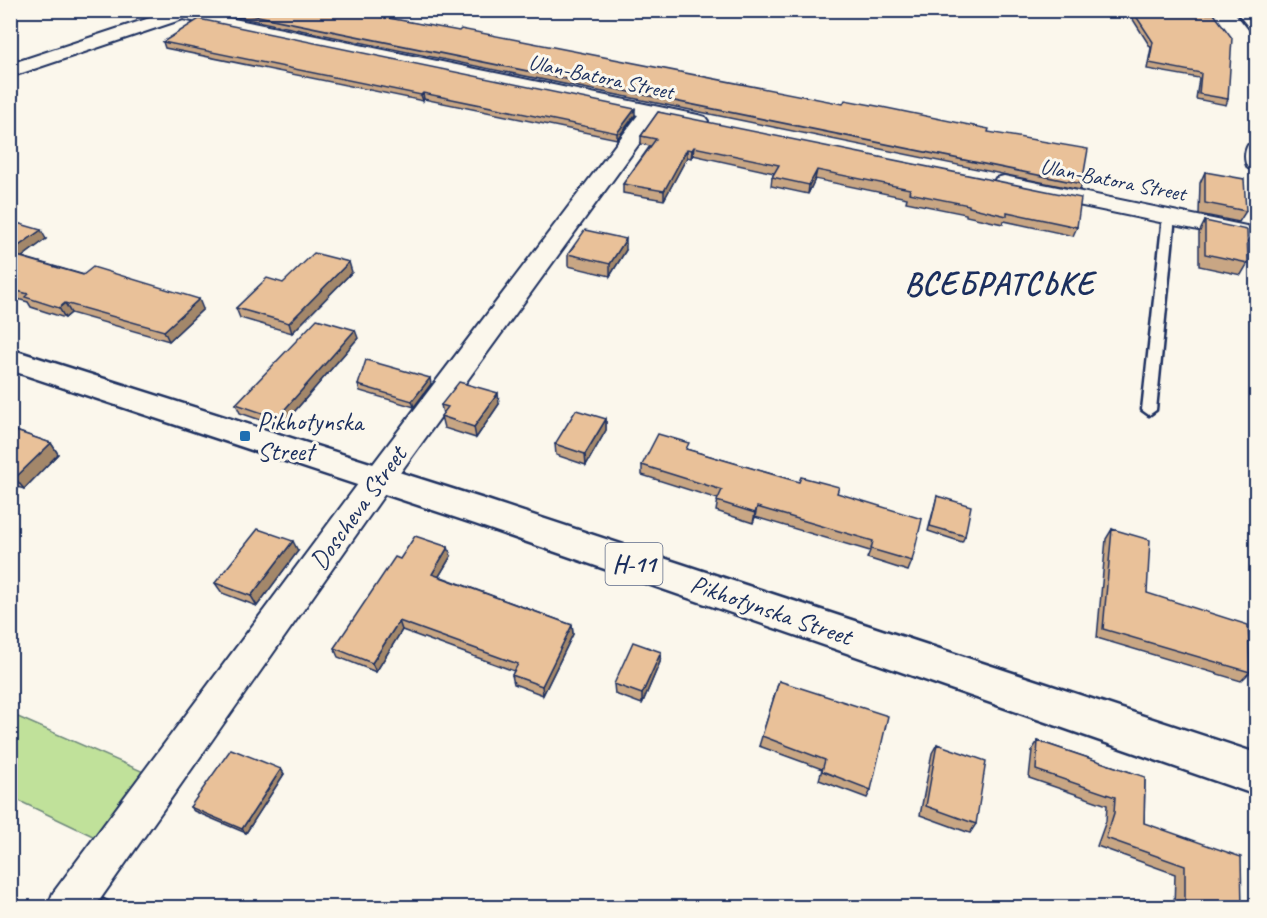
<svg xmlns="http://www.w3.org/2000/svg" width="1267" height="918" viewBox="0 0 1267 918" font-family="Caveat,sans-serif">
	<style>
		.green { fill: #c0e19a; stroke: #6e887c; stroke-width: 1.5 }
		.lines { fill: none; stroke-linecap: round; stroke-linejoin: round }
		.lane-casing { stroke: #1b2f5e; stroke-width: 5 }
		.street-casing { stroke: #1b2f5e; stroke-width: 4 }
		.primary-casing { stroke: #1b2f5e; stroke-width: 5 }
		.lane { fill: #fbf7ec; fill-rule: evenodd }
		.street { fill: #fbf7ec; fill-rule: evenodd }
		.primary { fill: #fbf7ec; fill-rule: evenodd }
		.wall { fill: #c8a684; stroke: #1b2f5e; stroke-width: 1.5 }
		.shaded-wall { fill: #a3876b; stroke: #1b2f5e; stroke-width: 1.5 }
		.building { fill: #e9c199; stroke: #1b2f5e; stroke-width: 1.5 }
		.poi-dot { fill: #1f6fb2; stroke: #fbf7ec; stroke-width: 2 }
		.labels { text-anchor: middle; dominant-baseline: central; stroke-width: 6; stroke-linejoin: round; paint-order: stroke }
		.far-street-label { font-size: 22px; fill: #1b2f5e; stroke: #fbf7ec }
		.shield { fill: #fbf7ec; stroke: #5e6b89; stroke-width: 1.5 }
		.shield-label { font-size: 24px; font-weight: bold; fill: #1b2f5e }
		.poi-label { font-size: 26px; fill: #1b2f5e; stroke: #fbf7ec; text-anchor: start }
		.street-label { font-size: 26px; fill: #1b2f5e; stroke: #fbf7ec }
		.district-label { font-size: 32px; font-weight: bold; letter-spacing: 1.5px; fill: #1b2f5e; stroke: #fbf7ec }
	</style>
	<rect width="100%" height="100%" fill="#fbf7ec"/>
	<filter id="ink" filterUnits="userSpaceOnUse"><feTurbulence type="fractalNoise" baseFrequency=".0167" numOctaves="2"/><feDisplacementMap in="SourceGraphic" scale="12" xChannelSelector="R" yChannelSelector="G"/><feConvolveMatrix kernelMatrix="1 2 1 2 8 2 1 2 1" color-interpolation-filters="sRGB"/></filter>
	<g filter="url(#ink)">
		<path class="green" d="M11,714l135,59 -49,65 -86,-41z"/>
		<g class="lines">
			<g class="lane-casing">
				<path id="lane" d="M1169,213l6,3 -19,194 -7,5 -7,-5 21,-194z"/>
			</g>
			<g class="street-casing">
				<path id="street" d="M174,10h27l-1,2 498,103 7,2 3,4 -3,4 -7,2 -41,-8 -268,369 -295,420h-47l6,-15 314,-421 271,-357 -455,-96 -173,58v-13z
					M1235,10h18l3,5v15l-6,-1z
					M1256,144v26l-8,-2c-4,-7 -4,-16 0,-23z
					M1004,176l252,52v14l-260,-54 -3,-5 3,-5z"/>
			</g>
			<g class="primary-casing">
				<path id="primary" d="M10,349l477,151 769,253v42l-781,-271 -465,-154z"/>
			</g>
			<use href="#lane" class="lane"/>
			<use href="#street" class="street"/>
			<use href="#primary" class="primary"/>
		</g>
		<path class="wall" d="M217,10h128l643,122 94,52 -2,6 -862,-177z
			M1127,10h65l36,89 -2,6 -30,-6 3,-21 -52,-9 4,-21z
			M163,42l472,73 -18,24 -193,-40 -1,2 -258,-53z
			M658,112l419,115 -4,9 -69,-15 -1,3 -37,-8v-2l-60,-12 1,-4 -92,-19 -7,15 -37,-8 1,-9 2,-4 -81,-18 -2,3 -4,-1 -23,43 -41,-7v-9l27,-38 -9,-2v-8z
			M1205,172l41,39 -7,11 -40,-8 1,-31z
			M10,221l36,18 -24,18 181,52 -34,32 -98,-28 -6,5 -34,-11 -3,-5 -18,-5z
			M1205,221l43,42 -7,12 -42,-9v-33z
			M626,250l-16,26 -42,-10v-12z
			M352,272l-60,61 -52,-15 -4,-10z
			M358,338l-77,89 -41,-14 -4,-9z
			M431,384l-17,23 -54,-16 -2,-6z
			M499,404l-23,34 -32,-10 -3,-12 2,-2 -2,-9z
			M606,419v11l-20,35 -30,-10 -1,-11z
			M10,429l41,14 7,11 -34,35 -14,-4z
			M689,450l148,43 75,68 -4,10 -41,-13 3,-7 -115,-34 -2,6 -37,-12 2,-12 -76,-24v-10z
			M937,496l28,40 -3,6 -34,-11z
			M1112,529l35,64 103,79 -9,9 -144,-43 9,-99z
			M298,551l-41,55 -35,-13 -7,-10z
			M451,556l-12,20 133,49 1,9 -30,61 -29,-11 -2,-9 2,-4 -112,-41 -26,42 -38,-15 -4,-9 66,-89z
			M661,652l-1,10 -18,42 -27,-10 -1,-10z
			M779,681l92,109 -4,8 -48,-18 3,-11 -63,-23z
			M1038,741l107,36 -1,46 98,85h-68l1,-34 -78,-28 9,-25 1,-16 -78,-27 3,-28z
			M937,744l39,80 -6,9 -50,-18 12,-62z
			M281,769l3,5 -38,59 -52,-22 -4,-4z"/>
		<path class="shaded-wall" d="M423,93l1,6 -1,2 -2,-6z
			M635,109v6l-18,24v-6z
			M694,147l-1,8 -2,3 1,-8z
			M687,149v8l-23,43v-9z
			M817,170l-2,9 -7,15 1,-9z
			M41,230l5,9 -32,24 -4,-6v-5z
			M626,239v11l-16,26v-12z
			M349,262l3,10 -60,61 -3,-10z
			M199,299l4,10 -34,32 -5,-10z
			M65,303l6,10 -6,5 -6,-10z
			M355,330l3,8 -77,89 -4,-9z
			M430,378l1,6 -17,23 -2,-6z
			M498,393l1,11 -23,34 -2,-11z
			M606,419v11l-20,35 -1,-11z
			M51,443l7,11 -34,35 -9,-11z
			M757,507l-2,10 -2,6 2,-10z
			M293,541l5,10 -41,55 -6,-10z
			M448,547l3,9 -16,27 -3,-9z
			M399,621l3,9 -26,42 -4,-9z
			M572,625l1,9 -30,61 -1,-9z
			M661,652l-1,10 -18,42v-10z
			M281,769l3,5 -38,59 -4,-4z"/>
		<path class="building" d="M228,10h117l114,21 2,-2 382,75 2,-4 32,6 112,23 -1,3 100,17 -6,35z
			M1132,10h60l2,4h20l18,24 -4,61 -29,-5 2,-21 -52,-10 4,-21z
			M199,19l436,90 -18,24 -194,-40 -2,2 -258,-53z
			M658,112l423,86 -4,29 -70,-15v4l-38,-9v-2l-60,-12 1,-4 -93,-19 -8,15 -37,-8 7,-12 -85,-18 -2,3 -5,-1 -23,42 -41,-7 33,-45 -15,-3z
			M1205,172l39,7 2,32 -41,-8z
			M10,221l31,9 -31,22z
			M1205,221l42,9 1,33 -43,-9z
			M585,230l41,9 -16,25 -42,-10z
			M314,253l35,9 -60,61 -53,-15 31,-30 16,5z
			M10,254l73,21 10,-8 106,32 -35,32 -99,-28 -6,5 -34,-11 3,-3 -18,-5z
			M317,319l38,11 -78,88 -41,-14z
			M366,360l64,18 -18,23 -54,-16z
			M459,382l39,11 -24,34 -33,-11 7,-9 -7,-2z
			M576,410l30,9 -21,35 -30,-10z
			M10,429l41,14 -36,35 -5,-1z
			M658,434l31,9 -3,6 113,33 2,-5 38,10 -2,6 85,26 -10,42 -41,-12 2,-8 -116,-34 -2,6 -38,-12 5,-11 -80,-25z
			M937,496l34,10 -6,30 -35,-10z
			M258,529l35,12 -42,55 -36,-13z
			M1112,529l38,11 -3,53 101,32 2,47 -147,-43z
			M415,536l33,11 -16,27 140,51 -30,61 -30,-11 6,-11 -119,-43 -27,42 -38,-15 61,-91 5,2z
			M633,642l28,10 -19,42 -28,-10z
			M779,681l109,35 -17,74 -49,-19 3,-11 -63,-24z
			M1038,741l107,36 -1,46 97,34 1,51h-57v-42l-79,-28 8,-25 1,-16 -79,-27z
			M937,744l49,17 -10,63 -50,-18z
			M231,749l50,20 -39,60 -52,-22z
			M103,898l19,10h-25z"/>
	</g>
	<rect class="poi-dot" x="239" y="430" width="12" height="12" rx="3"/>
	<g class="labels">
		<g class="far-street-label">
			<text transform="translate(601 77) rotate(12)">Ulan-Batora Street</text>
			<text transform="translate(1113 180) rotate(11)">Ulan-Batora Street</text>
		</g>
		<rect class="shield" x="605.5" y="543" width="57" height="42" rx="4.5"/>
		<g class="shield-label">
			<text x="634" y="564">Н-11</text>
		</g>
		<g class="poi-label">
			<text x="257" y="421">Pikhotynska<tspan x="257" dy="30">Street</tspan></text>
		</g>
		<g class="street-label">
			<text transform="translate(358 508) rotate(-54)">Doscheva Street</text>
			<text transform="translate(771 610) rotate(19)">Pikhotynska Street</text>
		</g>
		<g class="district-label">
			<text x="1000" y="283">ВСЕБРАТСЬКЕ</text>
		</g>
	</g>
	<rect width="1267" height="918" fill="none" stroke="#fbf7ec" stroke-width="36"/>
	<rect x="18" y="18" width="1231" height="882" fill="none" stroke="#1b2f5e" stroke-width="2" filter="url(#ink)"/>
</svg>
